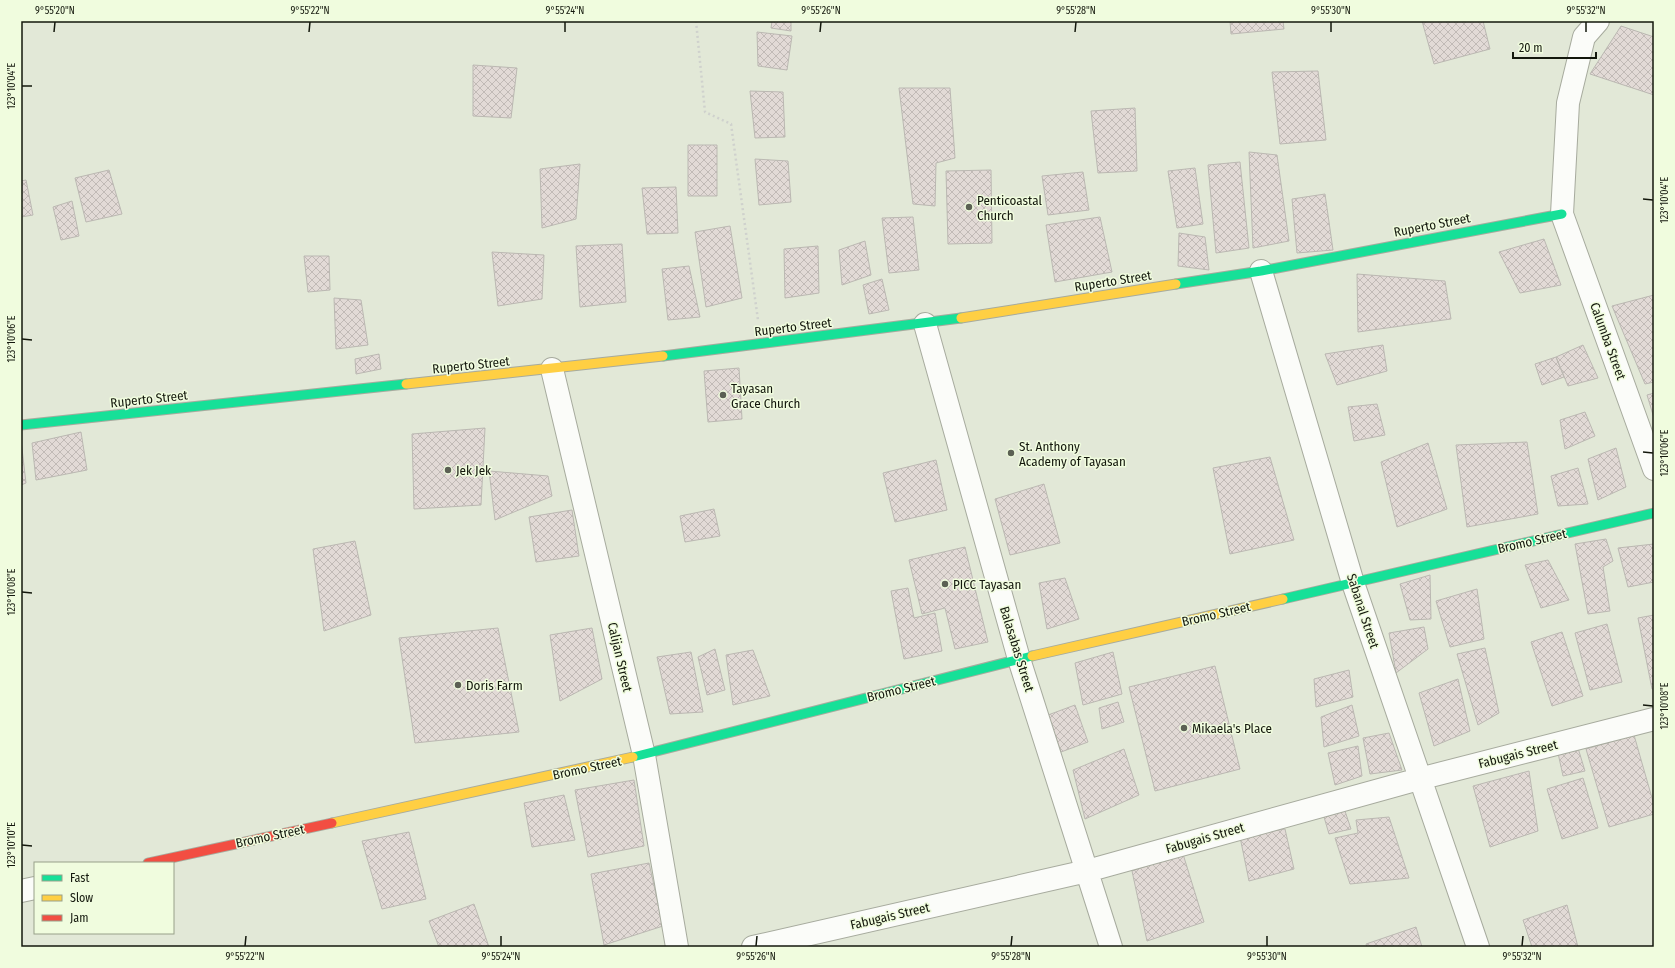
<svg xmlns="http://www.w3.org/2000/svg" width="1675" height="968" viewBox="0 0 1675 968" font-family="'Fira Sans Condensed',sans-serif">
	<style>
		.building { fill: url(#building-cross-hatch); stroke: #bbb8b2 }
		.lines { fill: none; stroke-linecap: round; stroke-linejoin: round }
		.street-casing { stroke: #a7ab9e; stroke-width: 24 }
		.fast-casing { stroke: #a7ab9e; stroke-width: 11 }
		.slow-casing { stroke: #a7ab9e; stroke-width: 11 }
		.jam-casing { stroke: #a7ab9e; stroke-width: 11 }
		.path { stroke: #cfd1cd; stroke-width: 2.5; stroke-dasharray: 2 3; stroke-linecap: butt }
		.street { stroke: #fbfcf9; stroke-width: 22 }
		.fast { stroke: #16e098; stroke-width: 9 }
		.slow { stroke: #ffcf43; stroke-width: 9 }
		.jam { stroke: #f24e42; stroke-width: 9 }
		.ticks { fill: none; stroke: #13170c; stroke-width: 1.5 }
		.poi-dot { fill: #5b6053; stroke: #f0fcde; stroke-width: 1.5 }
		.labels { text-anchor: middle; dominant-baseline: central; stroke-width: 3; stroke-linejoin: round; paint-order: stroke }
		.poi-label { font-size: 13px; fill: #13170c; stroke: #f0fcde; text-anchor: start }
		.street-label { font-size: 13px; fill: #13170c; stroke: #f0fcde }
		.neatline { fill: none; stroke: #13170c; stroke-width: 1.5 }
		.ticks-label { font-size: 10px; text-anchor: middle; fill: #13170c }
	</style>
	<defs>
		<pattern id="building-cross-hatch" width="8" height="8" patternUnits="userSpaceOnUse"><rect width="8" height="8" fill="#e2dad6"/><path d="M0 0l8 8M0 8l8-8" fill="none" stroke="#c1bab6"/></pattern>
	</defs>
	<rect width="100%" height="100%" fill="#e2e8d7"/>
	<path class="building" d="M772,21h19v10l-20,-3z
		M1230,21h53l1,8 -53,5z
		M1422,21h61l7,28 -56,15z
		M1621,26l33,11v58l-64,-21z
		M757,32l35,4 -5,34 -29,-4z
		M473,65l44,3 -6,50 -38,-2z
		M1318,71l8,69 -46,4 -8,-72z
		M899,88h51l5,70 -19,5 -1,43 -22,-2z
		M750,91l33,1 2,45 -30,1z
		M1135,108l2,63 -39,2 -7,-62z
		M688,145h29v51h-29z
		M1249,152l28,3 12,86 -36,7z
		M755,159l33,2 3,41 -32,3z
		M1240,162l9,86 -33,5 -8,-88z
		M580,164l-4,55 -34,9 -2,-59z
		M1195,168l8,56 -26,4 -9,-57z
		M109,170l13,44 -36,8 -11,-44z
		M991,170l1,73 -44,1 -2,-73z
		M1083,172l6,38 -41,5 -6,-39z
		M26,180l7,35 -12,2v-36z
		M676,187l2,46 -31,1 -5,-46z
		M1325,194l8,56 -36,3 -5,-54z
		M72,201l7,35 -18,4 -8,-33z
		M913,217l6,53 -30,3 -7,-55z
		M1100,217l12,55 -57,10 -9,-57z
		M730,226l12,72 -36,9 -11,-75z
		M1179,233l26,4 4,33 -31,-4z
		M1544,239l17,46 -41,8 -21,-41z
		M865,241l6,34 -29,10 -3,-35z
		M622,244l4,58 -46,5 -4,-61z
		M818,246l1,47 -34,5 -1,-49z
		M492,252l52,3 -2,44 -44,7z
		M304,256h25l1,34 -22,2z
		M689,266l11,51 -32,3 -6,-51z
		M1357,274l88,7 6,38 -93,13z
		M882,279l7,31 -20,4 -6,-29z
		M1654,295v87l-9,2 -33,-78z
		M334,298l27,2 7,45 -32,4z
		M1383,345l4,26 -50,14 -12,-31z
		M1583,345l15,33 -30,8 -12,-29z
		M379,354l2,15 -25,5 -1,-15z
		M1556,357l8,20 -22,8 -7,-21z
		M739,368l3,51 -34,3 -4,-51z
		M1654,393v25l-7,-23z
		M1377,404l8,31 -31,6 -6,-34z
		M1585,412l10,24 -30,13 -5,-29z
		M485,428l-4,77 -67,4 -2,-75z
		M81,432l6,38 -51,10 -4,-37z
		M21,440l5,43 -5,2z
		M1527,442l11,72 -71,13 -11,-82z
		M1428,443l19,66 -50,18 -16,-65z
		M1616,448l10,39 -28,13 -10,-41z
		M1270,457l24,83 -64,14 -17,-86z
		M936,460l11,50 -52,12 -12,-49z
		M1578,468l10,36 -30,2 -7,-30z
		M489,471l59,5 4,20 -57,24z
		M1044,484l16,59 -50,12 -15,-56z
		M714,509l6,27 -35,6 -5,-26z
		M572,510l7,46 -43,6 -7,-45z
		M1606,539l7,22 -10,6 7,44 -22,3 -13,-70z
		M355,541l16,74 -47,16 -11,-82z
		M1654,544v38l-26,5 -10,-39z
		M965,547l23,95 -33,7 -10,-41 -23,6 -13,-54z
		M1548,560l21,40 -28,8 -16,-43z
		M1430,575l1,44 -21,1 -10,-36z
		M1065,578l14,41 -32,10 -8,-46z
		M908,588l6,30 21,-5 7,38 -38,8 -13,-68z
		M1477,589l7,50 -34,8 -14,-46z
		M1654,615v74h-2l-14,-71z
		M1607,624l15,58 -32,8 -15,-57z
		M1424,627l4,22 -32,24 -7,-40z
		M498,628l21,104 -104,11 -16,-105z
		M592,628l10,51 -42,22 -10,-66z
		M1562,632l21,64 -31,10 -21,-64z
		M1485,648l14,65 -21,12 -21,-71z
		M715,649l10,41 -18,5 -9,-38z
		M753,650l17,46 -37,9 -7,-50z
		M691,652l12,60 -33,2 -13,-57z
		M1113,652l9,42 -39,11 -8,-42z
		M1215,666l25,103 -85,22 -26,-104z
		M1349,670l4,27 -37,10 -2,-28z
		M1458,679l12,52 -36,15 -15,-53z
		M1118,702l6,20 -22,7 -3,-21z
		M1075,705l13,37 -27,10 -13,-37z
		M1352,705l7,31 -35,11 -3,-30z
		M1389,733l13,37 -32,4 -7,-36z
		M1634,735l20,70v9l-45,13 -23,-78z
		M1358,746l4,30 -27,9 -7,-32z
		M1578,748l7,23 -22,5 -5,-23z
		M1124,749l15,46 -54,24 -12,-49z
		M1529,771l9,60 -48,16 -17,-61z
		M1583,778l15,50 -36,11 -15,-50z
		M634,780l10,66 -56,11 -13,-67z
		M564,795l11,45 -43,7 -8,-44z
		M1345,811l6,18 -22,5 -5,-17z
		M1389,817l20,61 -59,6 -15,-46 23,-5 -2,-13z
		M1285,829l9,40 -45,12 -9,-44z
		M409,832l17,67 -44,10 -20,-68z
		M1183,854l21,68 -57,19 -15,-70z
		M649,863l14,63 -59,19 -13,-71z
		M474,904l15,43h-50l-10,-26z
		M1567,905l11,42h-46l-9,-27z
		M1416,927l6,20h-55l-1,-3z"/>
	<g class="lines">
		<g class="street-casing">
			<path id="street" d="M1598,21l-14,16 -16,66 -6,111 92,255
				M1261,271l92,312 125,364
				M925,324l94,335 92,288
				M552,369l92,386 33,192
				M21,891l14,-3
				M753,947l334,-76 332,-92 235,-60"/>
		</g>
		<g class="fast-casing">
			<path id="fast" d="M1176,284l85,-13 301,-57
				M663,356l298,-38
				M21,425l385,-41
				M1283,599l371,-86
				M633,757l399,-101"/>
		</g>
		<g class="slow-casing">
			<path id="slow" d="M961,318l215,-34
				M406,384l257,-28
				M1032,656l251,-57
				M332,823l301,-66"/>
		</g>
		<g class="jam-casing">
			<path id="jam" d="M148,863l184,-40"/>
		</g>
		<path class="path" d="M696,21l9,91 26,12 27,196"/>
		<use href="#street" class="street"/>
		<use href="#fast" class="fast"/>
		<use href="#slow" class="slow"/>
		<use href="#jam" class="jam"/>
	</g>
	<path class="ticks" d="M54,32l1,-10M309,32l1,-10M565,32v-10M820,32l1,-10M1075,32l1,-10M1331,32v-10M1586,32v-10M22,86h10M1643,199l10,1M22,339l10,1M1643,452l10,1M22,592l10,1M1643,705l10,1M22,845l10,1M245,946l1,-10M501,946v-10M756,946l1,-10M1011,946l1,-10M1267,946v-10M1522,946l1,-10"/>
	<g class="poi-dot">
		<circle cx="969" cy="207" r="4"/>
		<circle cx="723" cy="395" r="4"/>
		<circle cx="1011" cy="453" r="4"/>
		<circle cx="448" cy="470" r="4"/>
		<circle cx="945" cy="584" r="4"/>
		<circle cx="458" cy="685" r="4"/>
		<circle cx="1184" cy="728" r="4"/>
	</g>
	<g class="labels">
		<g class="poi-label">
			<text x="977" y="200">Penticoastal<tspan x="977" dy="15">Church</tspan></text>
			<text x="731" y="388">Tayasan<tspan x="731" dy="15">Grace Church</tspan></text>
			<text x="1019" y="446">St. Anthony<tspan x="1019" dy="15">Academy of Tayasan</tspan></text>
			<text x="456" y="470">Jek Jek</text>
			<text x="953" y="584">PICC Tayasan</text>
			<text x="466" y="685">Doris Farm</text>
			<text x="1192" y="728">Mikaela's Place</text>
		</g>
		<g class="street-label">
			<text transform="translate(1432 225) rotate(-11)">Ruperto Street</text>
			<text transform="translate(1113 281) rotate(-9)">Ruperto Street</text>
			<text transform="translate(793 327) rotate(-7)">Ruperto Street</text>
			<text transform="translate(1608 341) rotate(70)">Calumba Street</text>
			<text transform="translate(471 365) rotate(-6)">Ruperto Street</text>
			<text transform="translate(149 399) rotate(-6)">Ruperto Street</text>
			<text transform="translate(1532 541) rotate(-13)">Bromo Street</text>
			<text transform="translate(1363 611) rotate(72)">Sabanal Street</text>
			<text transform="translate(1216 614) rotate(-13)">Bromo Street</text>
			<text transform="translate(1017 649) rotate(73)">Balasabas Street</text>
			<text transform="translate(620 657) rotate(77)">Calijan Street</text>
			<text transform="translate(901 689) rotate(-14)">Bromo Street</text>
			<text transform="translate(1518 754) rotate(-14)">Fabugais Street</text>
			<text transform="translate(587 768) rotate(-12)">Bromo Street</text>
			<text transform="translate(270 836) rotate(-12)">Bromo Street</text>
			<text transform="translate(1205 838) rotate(-16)">Fabugais Street</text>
			<text transform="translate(890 916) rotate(-13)">Fabugais Street</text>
		</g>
	</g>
	<rect width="1675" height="968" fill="none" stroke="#f0fcde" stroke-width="44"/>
	<rect x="34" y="862" width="140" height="72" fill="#f0fcde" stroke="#98a08a"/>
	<rect x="42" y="875" width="20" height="6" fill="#16e098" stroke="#98a08a"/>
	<text x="70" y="882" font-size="12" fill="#13170c">Fast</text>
	<rect x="42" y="895" width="20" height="6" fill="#ffcf43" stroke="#98a08a"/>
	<text x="70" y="902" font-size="12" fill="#13170c">Slow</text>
	<rect x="42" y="915" width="20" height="6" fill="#f24e42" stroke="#98a08a"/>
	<text x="70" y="922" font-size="12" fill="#13170c">Jam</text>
	<path d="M1513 52v6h83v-6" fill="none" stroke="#13170c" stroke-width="2"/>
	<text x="1519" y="52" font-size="12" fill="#13170c" stroke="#f0fcde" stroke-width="3" paint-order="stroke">20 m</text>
	<rect x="22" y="22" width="1631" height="924" class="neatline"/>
	<g class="ticks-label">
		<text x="55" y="14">9°55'20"N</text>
		<text x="310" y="14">9°55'22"N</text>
		<text x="565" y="14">9°55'24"N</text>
		<text x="821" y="14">9°55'26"N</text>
		<text x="1076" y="14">9°55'28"N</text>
		<text x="1331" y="14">9°55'30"N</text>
		<text x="1586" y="14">9°55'32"N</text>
		<text transform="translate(11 86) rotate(-90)" y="4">123°10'04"E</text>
		<text transform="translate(1664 200) rotate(-90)" y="4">123°10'04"E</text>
		<text transform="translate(11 339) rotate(-90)" y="4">123°10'06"E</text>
		<text transform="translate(1664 453) rotate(-90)" y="4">123°10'06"E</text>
		<text transform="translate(11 592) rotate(-90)" y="4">123°10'08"E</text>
		<text transform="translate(1664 706) rotate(-90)" y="4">123°10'08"E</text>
		<text transform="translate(11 845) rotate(-90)" y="4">123°10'10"E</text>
		<text x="245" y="960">9°55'22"N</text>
		<text x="501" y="960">9°55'24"N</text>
		<text x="756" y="960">9°55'26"N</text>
		<text x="1011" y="960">9°55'28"N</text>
		<text x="1267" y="960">9°55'30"N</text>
		<text x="1522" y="960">9°55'32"N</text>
	</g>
</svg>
